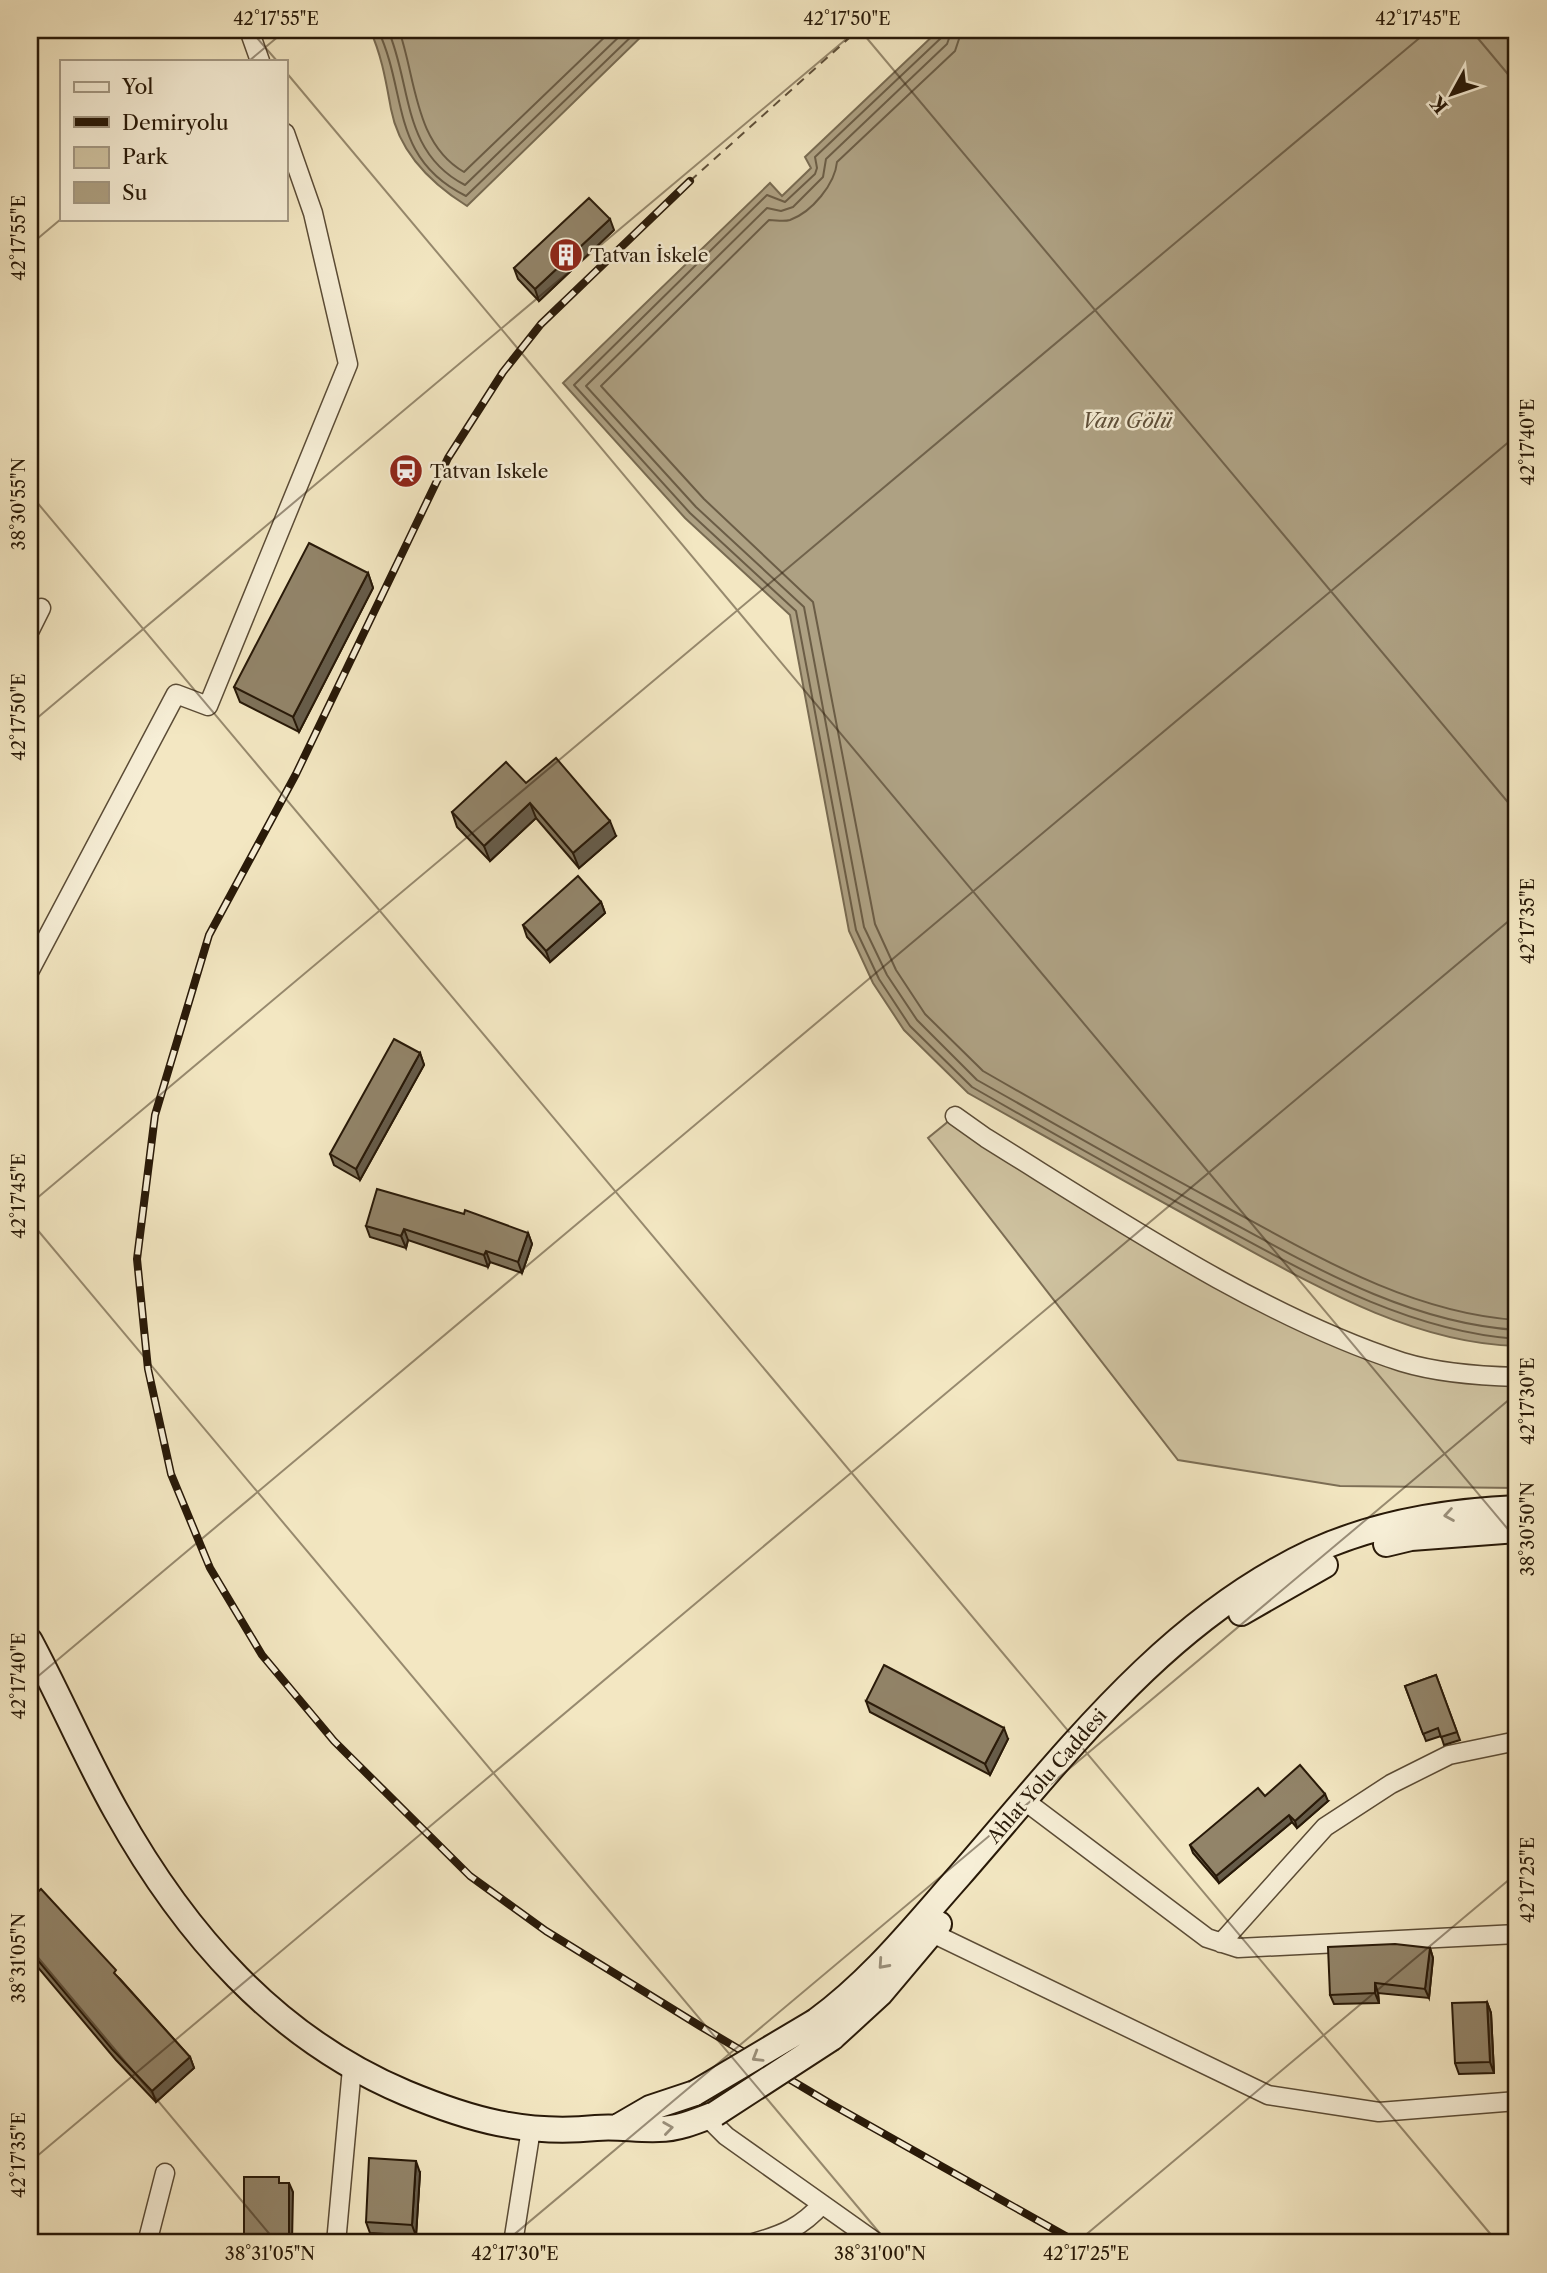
<svg xmlns="http://www.w3.org/2000/svg" width="1547" height="2273" viewBox="0 0 1547 2273" font-family="'Libre Caslon Text',serif">
	<style>
		.green { fill: #d0c4a2; stroke: #7c6e55; stroke-width: 2 }
		.water { fill: #aea183; stroke: #786b52; stroke-width: 2 }
		.lines { fill: none; stroke-linecap: round; stroke-linejoin: round }
		.shore { stroke: #6b5d46; stroke-width: 2 }
		.ferry { stroke: #5e4f39; stroke-width: 2; stroke-dasharray: 9 7; stroke-linecap: butt }
		.street-casing { stroke: #5b4c36; stroke-width: 21 }
		.secondary-casing { stroke: #281908; stroke-width: 28 }
		.street { stroke: #f7efd7; stroke-width: 18 }
		.secondary { stroke: #f7efd7; stroke-width: 24 }
		.rail-casing { stroke: #281908; stroke-width: 8 }
		.rail { stroke: #f7efd7; stroke-width: 5; stroke-dasharray: 16; stroke-linecap: butt }
		.secondary-bridge-casing { stroke: #281908; stroke-width: 28; stroke-linecap: butt }
		.secondary-bridge { stroke: #f7efd7; stroke-width: 24 }
		.wall { fill: #7e725a; stroke: #281908; stroke-width: 2 }
		.shaded-wall { fill: #665c4a; stroke: #281908; stroke-width: 2 }
		.building { fill: #928469; stroke: #281908; stroke-width: 2 }
		.oneway { stroke: #9a8f7a }
		.ticks { fill: none; stroke: #281908; stroke-width: 2; stroke-opacity: 0.45 }
		.labels { text-anchor: middle; dominant-baseline: central; stroke-width: 5; stroke-linejoin: round; paint-order: stroke }
		.poi-label { font-size: 19px; fill: #281908; stroke: #f7efd7; text-anchor: start }
		.street-label { font-size: 19px; fill: #281908; stroke: #f7efd7 }
		.water-label { font-size: 21px; font-style: italic; fill: #5e4f39; stroke: #f7efd7 }
		.neatline { fill: none; stroke: #281908; stroke-width: 2.5 }
		.ticks-label { font-size: 18px; text-anchor: middle; fill: #281908 }
	</style>
	<rect width="100%" height="100%" fill="#f3e7c2"/>
	<filter id="stains"><feTurbulence type="fractalNoise" baseFrequency=".00286" numOctaves="4"/><feColorMatrix values="0 0 0 0 .2 0 0 0 0 .09 0 0 0 0 .02 0 0 0 .5 -.17"/></filter>
	<radialGradient id="worn" r=".72"><stop offset=".6" stop-color="#630" stop-opacity="0"/><stop offset="1" stop-color="#630" stop-opacity=".3"/></radialGradient>
	<path class="green" d="M955,1116l236,146 212,100 114,15v111l-177,-2 -162,-26 -250,-322z"/>
	<path class="water" d="M370,30h278l-181,176c-35,-22 -68,-54 -76,-97 -5,-27 -9,-53 -21,-79z
		M939,30h578v1316c-109,-3 -210,-65 -304,-116 -82,-45 -164,-91 -245,-137l-64,-63 -31,-47 -24,-52 -59,-316 -105,-97 -122,-135 207,-200 12,13 29,-28 -6,-11z"/>
	<g class="lines">
		<path class="shore" d="M378,30c30,63 11,128 88,166l172,-166
			M388,30c24,55 13,122 77,155l161,-155
			M399,30c17,48 15,113 65,142l148,-142
			M943,30l-2,8 -126,119 2,11 -2,6 -30,28 -18,-7 -193,190 116,128 106,98 60,319 23,49 31,47 62,61c80,46 160,91 241,135 96,52 193,109 304,117
			M952,30l-5,14 -121,115 -3,18 -30,30 -12,4 -14,-3 -181,178 110,121 108,100 60,320 23,48 30,45 60,60c80,45 160,91 241,135 94,51 190,108 299,115
			M962,30l-7,21 -118,111c-2,22 -25,50 -47,58 -7,2 -14,0 -21,0l-168,166 103,113 109,103 62,322 21,46 29,44 58,57c80,46 160,91 241,135 92,50 187,107 293,114"/>
		<path class="ferry" d="M690,181l168,-151"/>
		<g class="street-casing">
			<path id="street" d="M249,30l11,31
				M30,630l11,-22
				M30,970l146,-276 32,12 140,-342 -35,-151 -28,-80
				M955,1116l31,22c126,78 274,178 416,224 36,11 77,14 115,15
				M1025,1801l182,137 31,10 279,-14
				M932,1933l336,162 111,17 138,-11
				M1221,1943l104,-116 66,-43 58,-29 68,-14
				M707,2117l19,19 151,107
				M147,2243l18,-70
				M336,2243l16,-175
				M513,2243l18,-114
				M753,2243c29,-8 49,-16 69,-39"/>
		</g>
		<g class="secondary-casing">
			<path id="secondary" d="M1386,1544l25,-6 106,-8
				M1241,1613l84,-48
				M30,1641c30,56 55,115 86,170 68,122 159,227 290,282 65,27 119,42 190,35 21,-2 41,2 63,1 19,0 38,-8 56,-15
				M816,2021c57,-42 97,-93 144,-146 104,-119 204,-254 352,-323 63,-29 136,-41 205,-44
				M832,2038l48,-44 59,-70
				M619,2126l31,-18 45,-15"/>
		</g>
		<use href="#street" class="street"/>
		<use href="#secondary" class="secondary"/>
		<g class="rail-casing">
			<path id="rail" d="M690,181l-149,143 -38,48 -55,86 -152,316 -87,161 -54,180 -18,144 11,110 23,105 39,94 52,87 72,86 136,135 76,55 154,95 131,78 247,139"/>
		</g>
		<use href="#rail" class="rail"/>
		<g class="secondary-bridge-casing">
			<path id="secondary-bridge" d="M695,2093l121,-72
				M715,2114l117,-76"/>
		</g>
		<use href="#secondary-bridge" class="secondary-bridge"/>
	</g>
	<path class="wall" d="M614,230l-75,71 -21,-22 -4,-11z
		M368,573l5,15 -74,144 -59,-30 -6,-15z
		M526,783l90,53 -37,32 -43,-50 -46,43 -33,-34 -5,-15z
		M601,902l4,11 -55,49 -23,-25 -4,-12z
		M420,1053l4,12 -64,115 -26,-15 -4,-11z
		M366,1226l162,7 4,11 -10,29 -32,-11 -2,5 -80,-27 -2,8 -36,-11z
		M1436,1675l24,65 -16,5 -3,-9 -15,5 -21,-55z
		M866,1701l142,38 -18,36 -120,-63z
		M1265,1796l63,5 -31,27 -5,-6 -73,61 -26,-30 -3,-8z
		M30,1899l90,80 70,78 4,11 -38,34 -40,-42 -86,-102z
		M1517,1938v45h-6l-2,-8z
		M1430,1948l3,10 -4,40 -51,-5 1,10 -45,1 -4,-9z
		M1487,2002l4,11 3,60 -35,1 -4,-11z
		M420,2173l-4,63 -46,-3 -4,-11z"/>
	<path class="shaded-wall" d="M610,219l4,11 -75,71 -4,-12z
		M368,573l5,15 -74,144 -6,-15z
		M530,803l6,15 -46,43 -6,-15z
		M610,821l6,15 -37,32 -6,-15z
		M601,902l4,11 -55,49 -4,-11z
		M420,1053l4,12 -64,115 -4,-11z
		M404,1229l4,11 -2,8 -5,-12z
		M528,1233l4,11 -10,29 -4,-11z
		M486,1251l4,11 -2,5 -4,-12z
		M1004,1728l4,11 -18,36 -5,-11z
		M1325,1794l3,7 -31,27 -2,-7z
		M1289,1815l3,7 -73,61 -3,-7z
		M1430,1948l3,10 -4,40 -4,-9z
		M1375,1983l3,10 1,10 -4,-10z
		M1487,2002l4,11 3,60 -4,-11z
		M190,2057l4,11 -38,34 -4,-11z
		M416,2161l4,12 -4,63 -4,-11z
		M289,2183l4,9 -1,51h-4z"/>
	<path class="building" d="M589,198l21,21 -75,70 -21,-21z
		M309,543l59,30 -75,144 -59,-30z
		M556,758l54,63 -37,32 -43,-50 -46,43 -32,-34 54,-50 20,21z
		M578,876l23,26 -55,49 -23,-26z
		M394,1039l26,14 -64,116 -26,-15z
		M377,1189l87,25 1,-4 63,23 -10,29 -32,-11 -2,4 -80,-26 -3,7 -35,-10z
		M884,1665l120,63 -19,36 -119,-63z
		M1436,1675l21,57 -16,5 -3,-9 -15,6 -18,-48z
		M1300,1765l25,29 -30,27 -6,-6 -73,61 -26,-31 68,-57 7,8z
		M41,1889l75,81 -2,3 76,84 -38,34 -40,-42 -82,-98v-52z
		M1509,1938h8v37h-8z
		M1395,1944l35,4 -5,41 -50,-6v10l-45,2 -2,-48z
		M1487,2002l3,60 -35,1 -3,-60z
		M369,2158l47,3 -4,64 -46,-3z
		M244,2177h35v6h10v50l-1,10h-51l1,-6 6,1z"/>
	<defs><path id="oneway-chevron" d="M-2-3.5L2.5 0L-2 3.5" fill="none" stroke-width="1.6" stroke-linecap="round" stroke-linejoin="round" transform="scale(1.75)"/></defs>
	<g class="oneway">
		<use href="#oneway-chevron" transform="translate(1449 1515) rotate(171)"/>
		<use href="#oneway-chevron" transform="translate(883 1964) rotate(132)"/>
		<use href="#oneway-chevron" transform="translate(757 2057) rotate(149)"/>
		<use href="#oneway-chevron" transform="translate(668 2128) rotate(-8)"/>
	</g>
	<path class="ticks" d="M250,30l27,31M860,30l657,783M1471,30l46,55M249,61l37,-31M285,71l1232,1469M30,245l31,-26M30,494l1468,1749M30,724l827,-694M30,1204l1399,-1174M30,1221l858,1022M30,1683l1487,-1248M30,1948l247,295M30,2162l1487,-1248M504,2243l1013,-850M1076,2243l441,-370"/>
	<defs>
		<g id="building-disc" transform="scale(1.75)"><circle r="9.5" fill="#8f2418" stroke="#f7efd7"/><path d="M-4-6H4V6H1V3H-1V6H-4ZM-2.5-4.3h1.7v1.8h-1.7ZM.8-4.3h1.7v1.8H.8ZM-2.5-1h1.7V.8h-1.7ZM.8-1h1.7V.8H.8Z" fill="#fff"/></g>
		<g id="station-disc" transform="scale(1.75)"><circle r="9.5" fill="#8f2418" stroke="#f7efd7"/><path d="M-3-6H3Q5-6 5-4V2Q5 4 3 4L4.5 6H3L1.5 4h-3L-3 6H-4.5L-3 4Q-5 4-5 2V-4Q-5-6-3-6ZM-3.5-4v3h7v-3ZM-3.5 1v1.5H-2V1ZM2 1v1.5H3.5V1Z" fill="#fff"/></g>
	</defs>
	<g fill-rule="evenodd">
		<use href="#building-disc" x="566" y="255"/>
		<use href="#station-disc" x="406" y="471"/>
	</g>
	<g class="labels">
		<g class="poi-label">
			<text x="590" y="255">Tatvan İskele</text>
			<text x="430" y="471">Tatvan Iskele</text>
		</g>
		<g class="street-label">
			<text transform="translate(1047 1776) rotate(-49)">Ahlat Yolu Caddesi</text>
		</g>
		<g class="water-label">
			<text x="1127" y="420">Van Gölü</text>
		</g>
	</g>
	<rect width="1547" height="2273" fill="none" stroke="#f3e7c2" stroke-width="77"/>
	<rect x="60" y="60" width="228" height="161" fill="#f7efd7" stroke="#a49984" stroke-width="2"/>
	<rect x="74" y="82" width="35" height="10" fill="#f7efd7" stroke="#a49984" stroke-width="2"/>
	<text x="122" y="94" font-size="21" fill="#281908">Yol</text>
	<rect x="74" y="117" width="35" height="10" fill="#281908" stroke="#a49984" stroke-width="2"/>
	<text x="122" y="130" font-size="21" fill="#281908">Demiryolu</text>
	<rect x="74" y="147" width="35" height="21" fill="#d0c4a2" stroke="#a49984" stroke-width="2"/>
	<text x="122" y="164" font-size="21" fill="#281908">Park</text>
	<rect x="74" y="182" width="35" height="21" fill="#aea183" stroke="#a49984" stroke-width="2"/>
	<text x="122" y="200" font-size="21" fill="#281908">Su</text>
	<g transform="translate(1452 94) rotate(230)" stroke="#f7efd7" stroke-width="5" paint-order="stroke">
	<path d="M0-5L12 26L0 18L-12 26Z" fill="#281908"/>
	<text y="-10" font-size="19" font-weight="bold" text-anchor="middle" fill="#281908">K</text>
	</g>
	<rect x="38" y="38" width="1470" height="2196" class="neatline"/>
	<g class="ticks-label">
		<text x="276" y="25">42°17'55"E</text>
		<text x="847" y="25">42°17'50"E</text>
		<text x="1418" y="25">42°17'45"E</text>
		<text transform="translate(19 238) rotate(-90)" y="6">42°17'55"E</text>
		<text transform="translate(1528 442) rotate(-90)" y="6">42°17'40"E</text>
		<text transform="translate(19 504) rotate(-90)" y="6">38°30'55"N</text>
		<text transform="translate(19 717) rotate(-90)" y="6">42°17'50"E</text>
		<text transform="translate(1528 921) rotate(-90)" y="6">42°17'35"E</text>
		<text transform="translate(19 1196) rotate(-90)" y="6">42°17'45"E</text>
		<text transform="translate(1528 1401) rotate(-90)" y="6">42°17'30"E</text>
		<text transform="translate(1528 1529) rotate(-90)" y="6">38°30'50"N</text>
		<text transform="translate(19 1676) rotate(-90)" y="6">42°17'40"E</text>
		<text transform="translate(1528 1880) rotate(-90)" y="6">42°17'25"E</text>
		<text transform="translate(19 1958) rotate(-90)" y="6">38°31'05"N</text>
		<text transform="translate(19 2155) rotate(-90)" y="6">42°17'35"E</text>
		<text x="270" y="2260">38°31'05"N</text>
		<text x="515" y="2260">42°17'30"E</text>
		<text x="880" y="2260">38°31'00"N</text>
		<text x="1086" y="2260">42°17'25"E</text>
	</g>
	<rect width="100%" height="100%" filter="url(#stains)"/>
	<rect width="100%" height="100%" fill="url(#worn)"/>
</svg>
